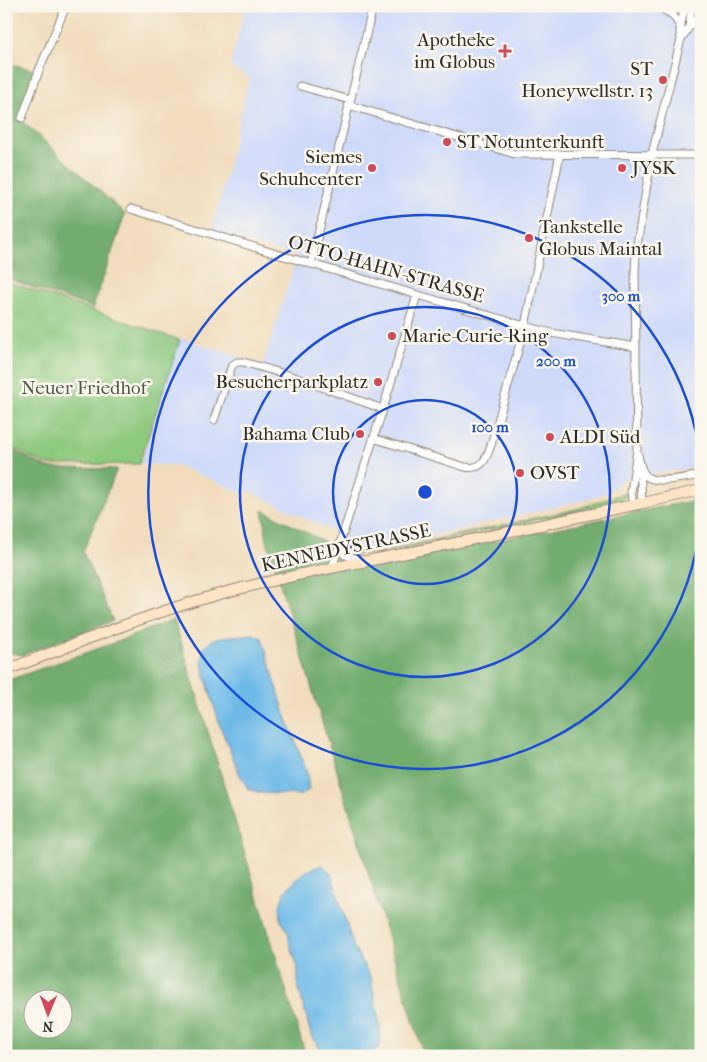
<svg xmlns="http://www.w3.org/2000/svg" width="707" height="1062" viewBox="0 0 707 1062" font-family="'IM FELL French Canon',serif">
	<style>
		.built { fill: #cedafa }
		.green { fill: #8dc97f; stroke: #5c7a55 }
		.forest { fill: #72ad6e; stroke: #4e6c4c; fill-rule: evenodd }
		.water { fill: #6ebae7; stroke: #4c7289 }
		.lines { fill: none; stroke-linecap: round; stroke-linejoin: round }
		.minor-casing { stroke: #8e8474; stroke-width: 9 }
		.secondary-casing { stroke: #8e8474; stroke-width: 12 }
		.minor { stroke: #fff; stroke-width: 7 }
		.secondary { stroke: #fee5c5; stroke-width: 10 }
		.ring { fill: none; stroke: #1d4ed8; stroke-width: 2.5 }
		.poi-dot { fill: #d1495b; stroke: #fbf7ec; stroke-width: 2 }
		.labels { text-anchor: middle; dominant-baseline: central; stroke-width: 5; stroke-linejoin: round; paint-order: stroke }
		.poi-label { font-size: 19px; fill: #2b2b2b; stroke: #fbf7ec; text-anchor: start }
		.street-label { font-size: 19px; fill: #2b2b2b; stroke: #fbf7ec }
		.park-label { font-size: 19px; fill: #485a44; stroke: #fbf7ec }
		.centre { fill: #1d4ed8; stroke: #fbf7ec; stroke-width: 2.5 }
		.ring-label { font-size: 15px; text-anchor: middle; font-weight: bold; fill: #1d4ed8; stroke: #fbf7ec; stroke-width: 5; stroke-linejoin: round; paint-order: stroke }
	</style>
	<rect width="100%" height="100%" fill="#fbf7ec"/>
	<filter id="ink" filterUnits="userSpaceOnUse"><feTurbulence type="fractalNoise" baseFrequency=".02" numOctaves="2"/><feDisplacementMap in="SourceGraphic" scale="10" xChannelSelector="R" yChannelSelector="G"/><feConvolveMatrix kernelMatrix="1 2 1 2 8 2 1 2 1" color-interpolation-filters="sRGB"/></filter>
	<filter id="wash" filterUnits="userSpaceOnUse"><feTurbulence type="fractalNoise" baseFrequency=".0096" numOctaves="4" result="noise"/><feDisplacementMap in="SourceGraphic" scale="20" xChannelSelector="R" yChannelSelector="G"/><feGaussianBlur stdDeviation="1.12" result="paint"/><feColorMatrix in="noise" values="0 0 0 0 0 0 0 0 0 0 0 0 0 0 0 0 0 1.4 0 .05"/><feComposite in="paint" operator="in"/></filter>
	<g filter="url(#wash)">
		<rect width="100%" height="100%" fill="#f1dcbc"/>
		<path class="built" d="M246,6h367l35,5 53,3v453l-75,10 -13,11 -11,6 -17,6 -221,51 -30,-15v-4l-87,-42 -2,4 -68,-29 -36,-1 40,-126 82,27 34,-109 -85,-24 38,-155 -20,-10z"/>
		<path class="green" d="M6,281l174,59 -41,124 -93,1 -40,-21z
			M625,493l2,1 -5,6 -7,3 -220,47 -16,1 -23,4 -8,-2 3,-1 11,1 35,-5 180,-39z"/>
		<path class="forest" d="M6,63l33,8 -18,49 104,94 -32,94 -87,-30z
			M6,446l41,22 70,1 -34,83 30,69 -91,34 -12,-2 -4,1z
			M701,499v557h-277l-157,-515 -4,-31 108,56z
			M174,619l132,437h-300v-375l116,-41zM32,1000h30v30h-30z"/>
		<path class="water" d="M253,634l9,4 22,73 23,62 2,17 -8,5 -39,-2 -14,-4 -8,-14 -20,-49 -18,-61 1,-17 12,-10z
			M322,865l9,8 23,75 17,30 9,48v21l-13,9h-41l-14,-18 -14,-52v-18l-8,-24 -2,-13 -7,-10 -1,-15 5,-15 20,-19z"/>
	</g>
	<g filter="url(#ink)">
		<g class="lines">
			<g class="minor-casing">
				<path id="minor" d="M657,6l16,9 7,11
					M689,27l12,-10
					M681,39l8,-12 3,-21
					M300,86l50,14
					M348,105l167,49 186,1
					M22,118l18,-50 26,-62
					M131,209l139,43 255,74 26,7 85,14
					M311,264l62,-258
					M214,420l18,-55 5,-3h6l45,13 95,34
					M373,438l92,29c18,3 21,-8 26,-22l34,-119 35,-172
					M638,454c1,7 3,17 8,22 10,9 42,1 55,-1
					M640,468l2,35
					M633,506l-2,-14 6,-42 -2,-178 1,-21 16,-97 29,-115c-3,-10 2,-22 4,-33
					M339,546l6,9 17,5
					M332,568l51,-159 34,-114"/>
			</g>
			<g class="secondary-casing">
				<path id="secondary" d="M6,670c70,-26 139,-55 210,-75 60,-17 121,-28 181,-40 102,-21 203,-42 304,-65"/>
			</g>
			<use href="#minor" class="minor"/>
			<use href="#secondary" class="secondary"/>
		</g>
	</g>
	<g class="ring">
		<circle cx="425" cy="492" r="92"/>
		<circle cx="425" cy="492" r="185"/>
		<path d="M701 519A277 277 0 1 1 701 465"/>
	</g>
	<g class="poi-dot">
		<path d="M502.5 43.5h5v5h5v5h-5v5h-5v-5h-5v-5h5z"/>
		<circle cx="663" cy="80" r="5"/>
		<circle cx="447" cy="142" r="5"/>
		<circle cx="372" cy="168" r="5"/>
		<circle cx="622" cy="168" r="5"/>
		<circle cx="529" cy="238" r="5"/>
		<circle cx="392" cy="336" r="5"/>
		<circle cx="378" cy="382" r="5"/>
		<circle cx="360" cy="434" r="5"/>
		<circle cx="550" cy="437" r="5"/>
		<circle cx="520" cy="473" r="5"/>
	</g>
	<g class="labels">
		<g class="poi-label">
			<text x="495" y="40" text-anchor="end">Apotheke<tspan x="495" dy="22">im Globus</tspan></text>
			<text x="653" y="69" text-anchor="end">ST<tspan x="653" dy="22">Honeywellstr. 13</tspan></text>
			<text x="457" y="142">ST Notunterkunft</text>
			<text x="362" y="157" text-anchor="end">Siemes<tspan x="362" dy="22">Schuhcenter</tspan></text>
			<text x="632" y="168">JYSK</text>
			<text x="539" y="227">Tankstelle<tspan x="539" dy="22">Globus Maintal</tspan></text>
			<text x="402" y="336">Marie-Curie-Ring</text>
			<text x="368" y="382" text-anchor="end">Besucherparkplatz</text>
			<text x="350" y="434" text-anchor="end">Bahama Club</text>
			<text x="560" y="437">ALDI Süd</text>
			<text x="530" y="473">OVST</text>
		</g>
		<g class="street-label">
			<text transform="translate(386 269) rotate(16)">OTTO-HAHN-STRASSE</text>
			<text transform="translate(346 548) rotate(-12)">KENNEDYSTRASSE</text>
		</g>
		<g class="park-label">
			<text x="84" y="388">Neuer Friedhof</text>
		</g>
	</g>
	<circle cx="425" cy="492" r="8" class="centre"/>
	<g class="ring-label">
		<text x="621" y="301">300 m</text>
		<text x="556" y="366">200 m</text>
		<text x="490" y="432">100 m</text>
	</g>
	<rect width="707" height="1062" fill="none" stroke="#fbf7ec" stroke-width="25"/>
	<g transform="translate(48 1014) rotate(181)"><circle r="24" fill="#fbf7ec" stroke="#a8a59f"/>
	<path d="M0-4L9 19L0 12L-9 19Z" fill="#d1495b"/>
	<text y="-8" font-size="14" font-weight="bold" text-anchor="middle" fill="#2b2b2b">N</text>
	</g>
</svg>
